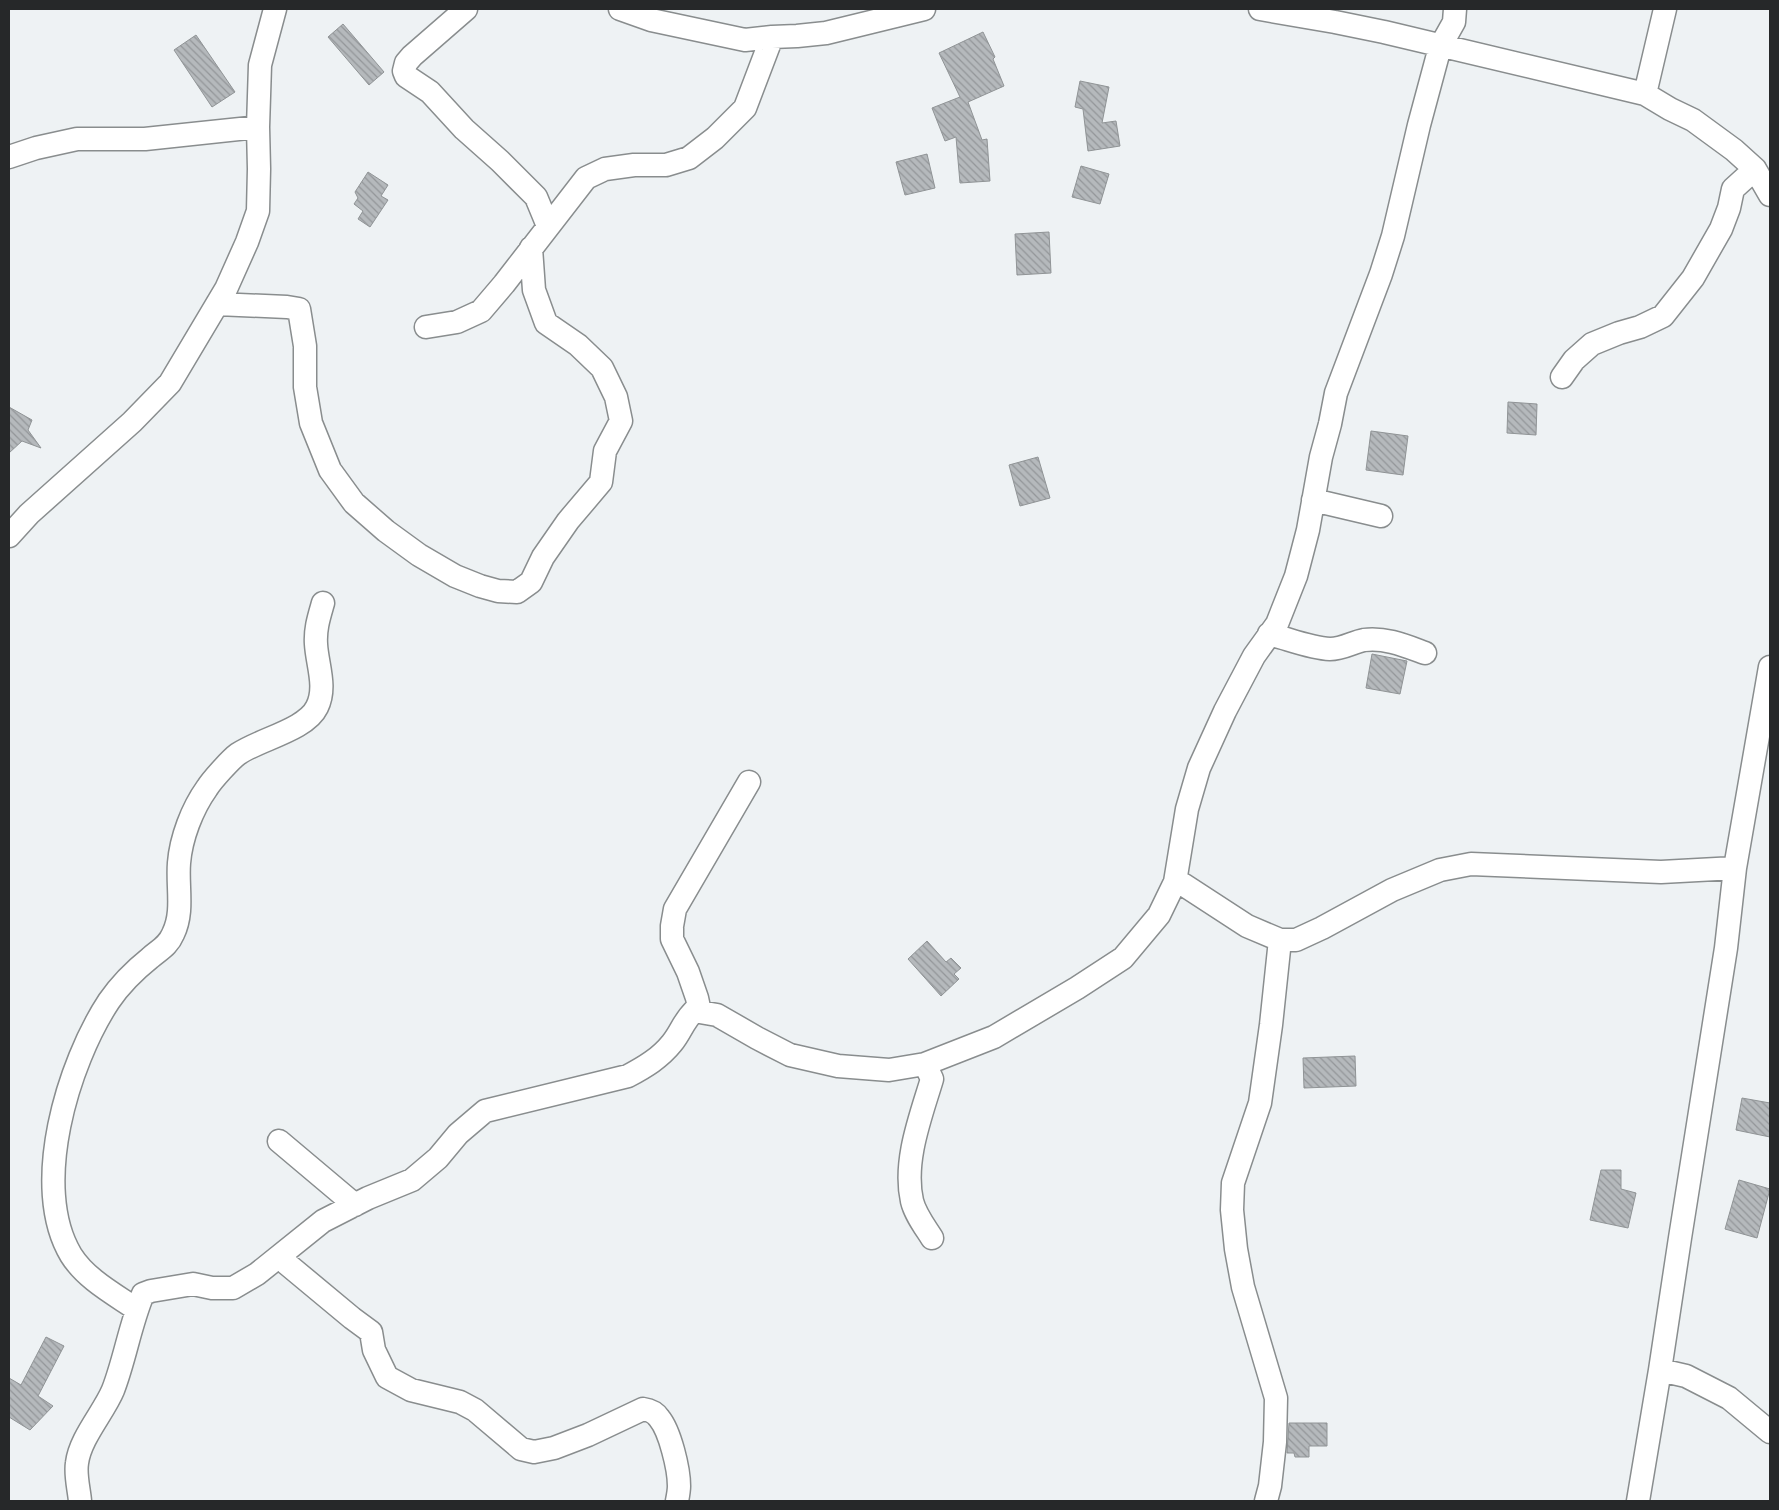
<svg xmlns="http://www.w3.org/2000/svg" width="1779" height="1510" viewBox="0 0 1779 1510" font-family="'Alegreya Sans',sans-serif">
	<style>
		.building { fill: url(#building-back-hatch); stroke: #909496 }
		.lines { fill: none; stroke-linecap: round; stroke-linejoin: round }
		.minor-casing { stroke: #898d8e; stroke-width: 25 }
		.minor { stroke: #fff; stroke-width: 22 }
	</style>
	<defs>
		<pattern id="building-back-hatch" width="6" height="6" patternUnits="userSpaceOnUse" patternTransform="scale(1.25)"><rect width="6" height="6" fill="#b5b9bc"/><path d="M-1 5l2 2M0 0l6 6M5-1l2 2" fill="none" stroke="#939699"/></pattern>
	</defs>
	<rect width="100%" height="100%" fill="#eef2f4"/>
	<path class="building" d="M343,24l41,48 -15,13 -41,-48z
		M983,32l12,25 -2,2 11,27 -36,16 14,38 5,-1 3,42 -30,2 -4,-46 -11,4 -13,-33 28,-11 -21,-44z
		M196,35l39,57 -23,15 -38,-57z
		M1080,81l29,6 -7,36 14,-2 4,25 -32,5 -5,-42 -8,-2z
		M927,154l8,34 -30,7 -9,-33z
		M1081,166l28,8 -9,30 -28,-7z
		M368,172l20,13 -7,11 7,4 -18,27 -12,-8 5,-8 -9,-7 4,-6 -3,-6z
		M1049,232l2,41 -34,2 -2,-41z
		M1508,402l29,2 -1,31 -29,-2z
		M9,407l23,13 -4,10 13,18 -19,-7 -13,12z
		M1371,431l37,5 -5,39 -37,-5z
		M1038,457l12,41 -30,8 -11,-41z
		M1372,654l35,7 -7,33 -34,-6z
		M927,941l19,21 5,-4 10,10 -7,6 5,5 -18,17 -33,-37z
		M1355,1056l1,30 -52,2 -1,-30z
		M1742,1098l28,5v34l-34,-7z
		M1601,1170h20v19l15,4 -8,35 -38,-8z
		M1739,1180l31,9 -13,49 -32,-9z
		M46,1337l18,9 -26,50 15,10 -23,24 -21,-13v-39l12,7z
		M1289,1423h38v23h-18v11h-14l-1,-4h-7z"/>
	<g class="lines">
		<g class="minor-casing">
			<path id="minor" d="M466,9l-54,47 -6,7 -2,8 2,5 24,16 34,37 36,32 36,36 12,29
				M620,9l31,11 94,20 27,-3 25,-1 29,-3 98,-24
				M1260,9l75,13 49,10 261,62 25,15 23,11 41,30 21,19 15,26
				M1645,94l20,-85
				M9,157l27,-9 41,-9h68l113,-12
				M217,304l70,3 12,2 6,37v41l6,36 19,47 24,33 32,28 33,24 36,21 25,10 18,5 19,1 14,-10 12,-25 25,-36 33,-39 4,-31 16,-30 -5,-24 -14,-29 -24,-23 -32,-22 -12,-33 -3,-42
				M426,327l31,-5 24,-11 23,-27 82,-106 19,-9 29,-4h32l23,-7 26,-20 30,-30 27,-71
				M1562,377l12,-17 18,-16 27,-11 21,-6 23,-11 30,-38 28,-49 8,-21 4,-19 22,-20
				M1313,500l68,16
				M9,536l20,-22 103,-92 38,-39 56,-94 21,-47 11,-31 1,-42 -1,-42 2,-62 15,-56
				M1269,634c20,5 41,14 61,15 13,0 23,-7 34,-9 21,-3 42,6 61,13
				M1175,882l9,3 63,41 33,14h16l26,-12 70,-38 48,-20 31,-6 190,8 74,-4
				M700,1012l-3,-14 -9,-26 -16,-33v-13l3,-17 74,-127
				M925,1064l7,15c-11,37 -29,82 -20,122 3,13 13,26 20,37
				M279,1141l76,64
				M280,1256l7,8 65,54 19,14 3,18 13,27 24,13 49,12 15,8 46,39 13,3 20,-4 34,-13 55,-26c7,1 12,3 16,9 11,13 20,51 20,68 0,5 -1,10 -2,15
				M136,1309c-22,-15 -50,-30 -65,-54 -41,-68 -3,-192 38,-254 11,-16 26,-31 41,-43 9,-8 18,-12 23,-24 11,-22 4,-47 6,-71 2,-25 13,-54 28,-75 5,-8 24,-29 31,-34 22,-15 68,-24 79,-47 10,-20 0,-43 -1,-63 -1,-15 3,-27 7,-41
				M1660,1370l26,6 43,22 41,34
				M80,1501c-1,-12 -5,-26 -3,-38 3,-25 27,-51 36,-73 12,-31 17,-65 30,-96l8,-3 42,-7 19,4h21l24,-14 66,-53 45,-23 44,-18 26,-22 20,-24 27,-23 143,-35c17,-9 32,-18 44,-33 9,-11 11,-21 22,-32l23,4 40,23 33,17 48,11 51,4 36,-6 69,-27 83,-49 46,-30 36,-43 16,-33 12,-73 12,-41 26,-57 29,-55 23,-32 19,-48 12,-46 13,-73 9,-33 6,-31 45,-119 12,-38 26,-111 21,-78 14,-25 1,-13
				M1266,1501l4,-15 5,-44 1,-44 -33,-111 -7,-38 -4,-39 1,-27 27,-80 11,-78 9,-85
				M1638,1501l22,-131 20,-132 46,-290 9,-80 35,-201"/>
		</g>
		<use href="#minor" class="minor"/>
	</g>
	<rect width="1779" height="1510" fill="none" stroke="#262829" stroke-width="20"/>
</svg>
